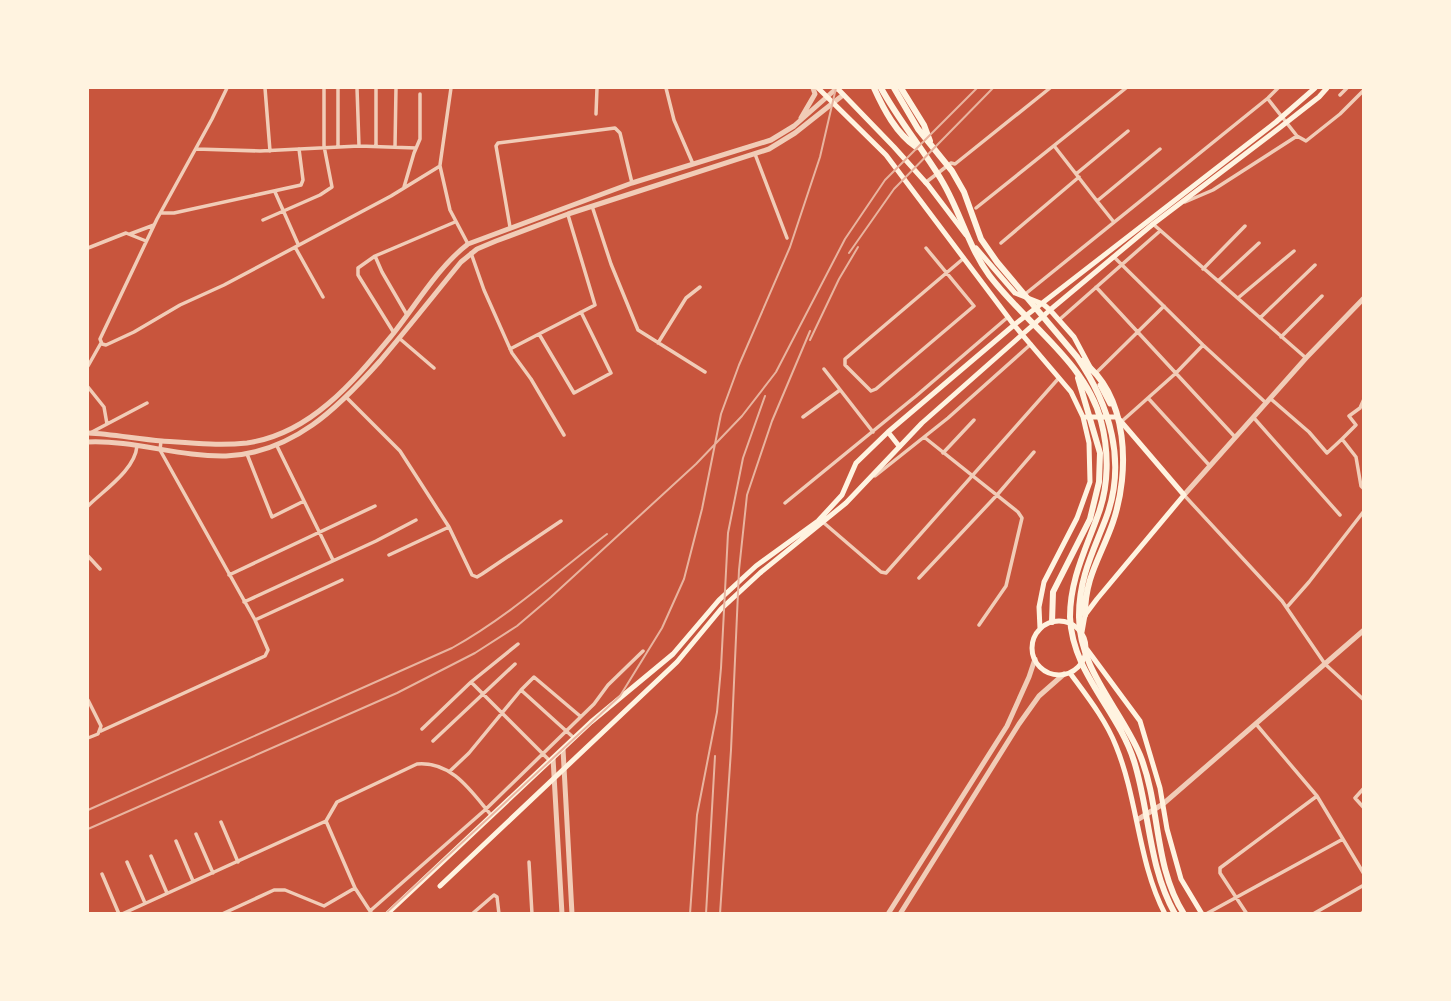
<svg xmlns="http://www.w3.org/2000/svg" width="1451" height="1001" viewBox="0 0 1451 1001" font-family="Jost,sans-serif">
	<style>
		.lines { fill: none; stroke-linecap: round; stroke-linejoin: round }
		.minor { stroke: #f1ccb7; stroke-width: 3.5 }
		.tertiary { stroke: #f1ccb7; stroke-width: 5 }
		.secondary { stroke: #fff3e0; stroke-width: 5 }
		.primary { stroke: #fff3e0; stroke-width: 6 }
		.rail { stroke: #e9b49f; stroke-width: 2 }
	</style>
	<rect width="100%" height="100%" fill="#c8553d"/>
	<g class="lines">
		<path class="minor" d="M227,88l-15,31 -55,100 -57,120 2,5 4,1 28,-13 46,-27 44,-20 167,-89 49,-30 10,44 18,34
			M265,88l5,63
			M357,88l2,58
			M376,88v58
			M666,88l8,32 19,44
			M1340,95l7,-7
			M1268,99l29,37 9,5 34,-27 24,-24
			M596,114l1,-26
			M338,146v-58
			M395,147l1,-59
			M1055,147l42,54 63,-52
			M196,149l64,2 99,-5 57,2
			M755,154l32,84
			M440,165l11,-77
			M1076,174l52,-43
			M925,183l26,-20 4,1 95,-76
			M404,187l10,-34 6,-14v-45
			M275,192l23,52
			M1097,201l16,20
			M1185,202l28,-12 84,-54
			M592,206l19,58 27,66 67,42
			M976,208l150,-120
			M161,213h13l127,-28 2,-5 -4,-31
			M263,220l57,-25 12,-8 -8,-41v-58
			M1153,224l153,134
			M510,227l-14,-81 2,-3 117,-15 5,5 12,50
			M130,234l24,-9
			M1001,243l78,-66
			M295,247l28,50
			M88,248l38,-15 20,8
			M926,248l48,58 -98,83 -5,2 -26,-26v-6l119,-101
			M471,253l13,37 28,63 19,26 33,56
			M375,256l7,16 25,43
			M1114,257l89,88 62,57
			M1203,269l42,-43
			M1218,281l41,-38
			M1096,287l139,150
			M1024,295l244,-197 10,-10
			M1238,298l56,-47
			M1260,318l55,-53
			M1059,320l101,-89
			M394,333l-36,-58v-7l17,-12 80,-34
			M539,334l35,59 37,-20 -30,-61
			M1281,337l41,-41
			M399,338l35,30
			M658,343l28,-45 14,-11
			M510,349l85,-44 -27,-90
			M88,366l13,-23
			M824,369l49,63
			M1096,373l68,-67
			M88,387l16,20 3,17
			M347,398l53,53 49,76 23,48 5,2 5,-3 79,-53
			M1148,398l62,68
			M1271,399l38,33 18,21 15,-14 14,18 5,29 3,3
			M803,417l37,-27
			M1254,418l86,97
			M1121,422l55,-49 27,-28
			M92,432l55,-29
			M924,437l94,75 4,6 -16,68 -27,39
			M1342,439l14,-14 -7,-9 11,-8 4,-9
			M277,446l56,114
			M943,453l31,-33
			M247,454l25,63 32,-16
			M875,476l73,-58 83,-74
			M1184,495l98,106 43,63 39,36
			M785,503l131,-107 92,-79
			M88,506c16,-16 47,-36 49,-60
			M824,523l57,49 5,1 172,-194
			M389,555l60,-28
			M88,556l12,13
			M229,575l146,-69
			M919,578l78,-83 37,-43
			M244,602l132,-61 40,-21
			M1287,607l22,-25 55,-71
			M255,620l87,-40
			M471,682l79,79
			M88,700l13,26 -3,8 -10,4
			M1256,724l61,72 47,78
			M422,729l49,-47 47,-38
			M101,731l164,-75 3,-6 -13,-30 -95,-170 1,-9
			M574,738l-53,-48 13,-13 46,39
			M433,741l82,-77
			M450,771l19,-18 52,-63
			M1364,788l-9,10 9,10
			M326,821l29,67
			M221,822l17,40
			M196,834l17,39
			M176,841l17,40
			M151,856l16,37
			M127,862l18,41
			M529,862l3,52
			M102,874l17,40
			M370,911l116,-102 108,-105 14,-19 35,-34
			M122,914l204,-93 11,-19 80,-38c35,-3 54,27 74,51
			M222,914l52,-24h11l39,16 31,-18 17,26
			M472,914l22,-19 3,2 2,17
			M1206,914l137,-75
			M1247,914l-27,-41v-5l97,-72
			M1313,914l51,-29
			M1361,914l3,-3"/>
		<path class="tertiary" d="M801,118l14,-24 -2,-6
			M88,433c24,1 49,6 74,8 28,2 57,5 85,2 64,-9 107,-62 146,-109 23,-29 46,-68 75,-90l164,-61 139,-43 23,-14 43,-38
			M88,442c46,-2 91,15 138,14 67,-3 112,-48 154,-95 28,-33 54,-66 81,-99l16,-13 19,-8 72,-27 201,-65 26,-16 48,-38
			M1184,495l122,-137 58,-60
			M563,749l9,165
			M553,758l9,156
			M1137,820l26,-16 201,-174
			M888,914l119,-188 22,-49 6,-18
			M900,914l119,-190 20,-28 25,-22"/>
		<path class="secondary" d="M818,88l68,67 128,170 57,67 12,25 6,26 1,39 -13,36 -33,64 -5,25 1,22
			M837,88l57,59 34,38 38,50
			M976,248l39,45 28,11 7,6 24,27 16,30
			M1100,385l10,19
			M1086,417h32
			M888,432l11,14
			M1032 648a27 27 0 1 1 54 0a27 27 0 1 1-54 0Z
			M1082,632l3,-17 12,-16 87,-104 -66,-77
			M1086,648l54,73 20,67 7,41 14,50 21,35
			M1070,673c16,22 36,47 46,73 22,54 22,116 49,168
			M440,886l237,-224 44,-53 39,-36 86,-70 76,-80 128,-113 103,-86 125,-95 41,-32 8,-9
			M388,913l203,-191 82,-68 46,-54 37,-34 62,-45 24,-26 14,-32 32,-31 126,-107 262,-203 39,-34"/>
		<path class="primary" d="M874,88c10,22 22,45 42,59
			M881,88c18,33 42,61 61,93 18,30 26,65 47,94 35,47 98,88 112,146 8,30 8,65 -3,94 -12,34 -28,64 -28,102 2,56 48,93 64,144 16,51 14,105 41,153
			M894,88l24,41 34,42 12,21 17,47 16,23 80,95c33,48 50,105 29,161 -13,34 -27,60 -27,97 -1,54 42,94 61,140 21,52 13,110 44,159
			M901,88l23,37 6,16
			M1082,361c47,35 48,111 31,161 -12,35 -28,54 -28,93
			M1052,622l1,-30 37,-73 9,-37 1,-29 -22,-75"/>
		<path class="rail" d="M849,253l45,-64 99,-101
			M810,340l29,-61 19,-32
			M88,810l364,-162c56,-31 104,-75 155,-114
			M88,829l309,-136 78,-40 42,-27 34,-29 145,-133 46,-48 34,-44 69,-133 40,-59 92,-92
			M385,914l235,-218 42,-68 22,-49 18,-70 19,-95 18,-49 51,-118 30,-90 16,-69
			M690,914l7,-99 20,-103 4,-44 7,-135 15,-75 22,-62
			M706,914l9,-158
			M720,914l11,-164 8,-180 8,-75 25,-74 38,-90"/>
	</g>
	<rect width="1451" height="1001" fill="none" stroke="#fff3e0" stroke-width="178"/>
</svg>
